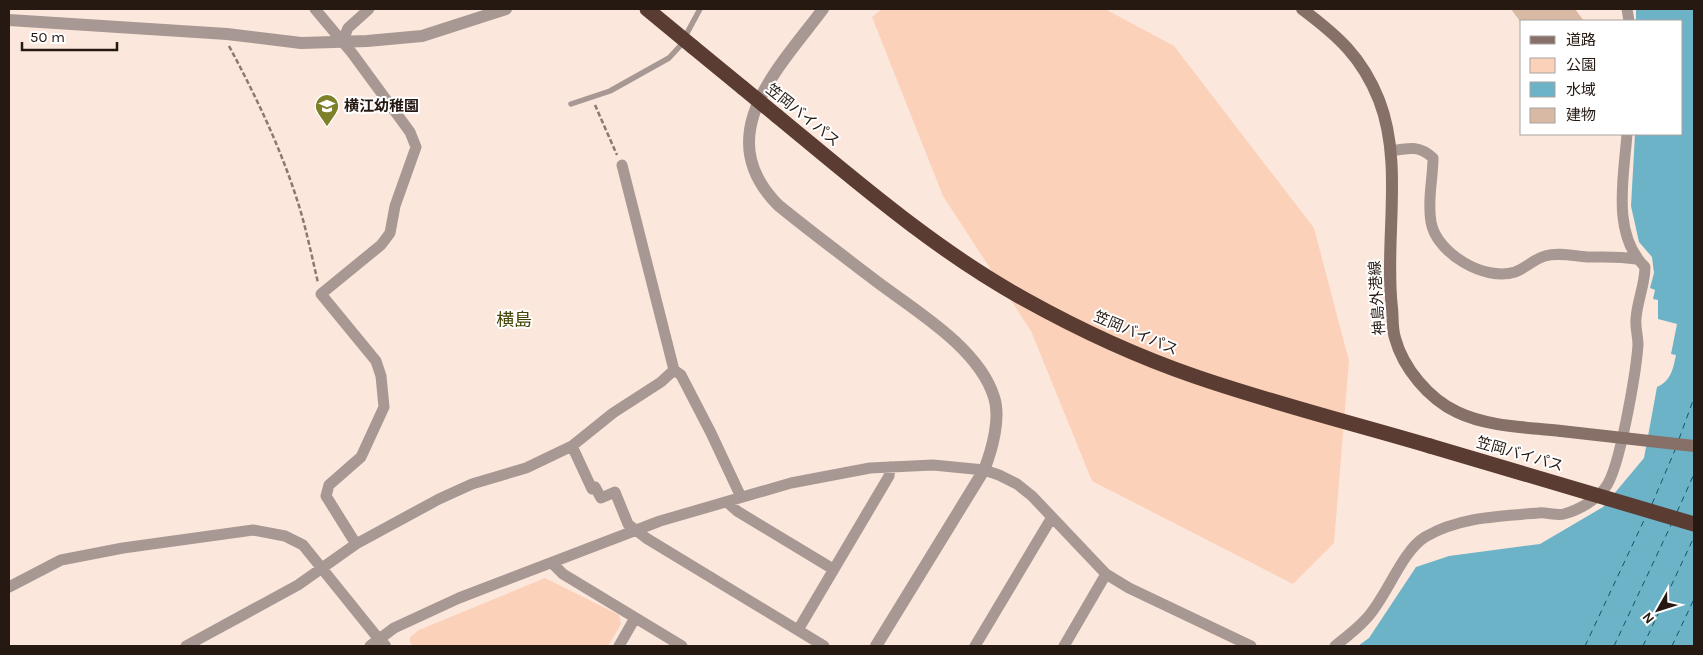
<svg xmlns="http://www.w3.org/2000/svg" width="1703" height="655" viewBox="0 0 1703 655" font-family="Karla,'Noto Sans JP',sans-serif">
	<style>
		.green { fill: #fcd1b9 }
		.water { fill: #6cb3c8 }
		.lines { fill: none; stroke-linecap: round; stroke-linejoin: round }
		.ferry { stroke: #175363; stroke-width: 1; stroke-dasharray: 6 5; stroke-linecap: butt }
		.building { fill: #d8b9a4 }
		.path { stroke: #8a7a71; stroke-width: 2.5; stroke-dasharray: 5 2.5; stroke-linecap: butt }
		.service { stroke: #a89893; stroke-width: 5.5 }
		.minor { stroke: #a89893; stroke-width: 11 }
		.tertiary { stroke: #a89893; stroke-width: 12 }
		.secondary { stroke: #877068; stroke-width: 12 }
		.motorway { stroke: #5a3c32; stroke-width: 15 }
		.secondary-bridge { stroke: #877068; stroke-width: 12 }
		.motorway-bridge { stroke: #5a3c32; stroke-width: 15 }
		.labels { text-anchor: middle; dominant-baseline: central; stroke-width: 4; stroke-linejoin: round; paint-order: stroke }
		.poi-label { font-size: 15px; font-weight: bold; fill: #251912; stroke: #fff; text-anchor: start }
		.street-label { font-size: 15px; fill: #251912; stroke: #fff }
		.quarter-label { font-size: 18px; fill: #434403; stroke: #fff }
	</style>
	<rect width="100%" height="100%" fill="#fce7dc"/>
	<path class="green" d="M882,9h223l69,37 140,182 35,133 -15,182 -41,41 -201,-103 -61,-150 -88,-135 -71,-179z
		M545,578l74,37 2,9 -13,22h-193l-5,-3v-6l9,-7z"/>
	<path class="water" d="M1636,9h58v637h-336l11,-8 47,-71 33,-11 91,-12 63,-37 41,-49 13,-71c14,-6 16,-18 19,-32l-5,-1 6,-30 -19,-5v-19l-5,-1 2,-9 -5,-2 4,-15 -2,-16 -13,-15 -8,-36 4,-72h47v-113h-46z"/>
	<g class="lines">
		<path class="ferry" d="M1679,439l15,-41
			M1652,504l23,-54
			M1677,512l17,-38
			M1585,646l61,-130
			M1614,646l57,-121
			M1643,646l51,-109
			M1672,646l22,-47"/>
	</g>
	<path class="building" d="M1511,9h64l9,12h-62v3z"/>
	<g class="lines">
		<path class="path" d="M229,46c29,54 56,111 73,170 6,22 11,45 16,67
			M595,105l22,50"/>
		<path class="service" d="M571,104l39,-13 59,-33 11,-12 20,-37"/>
		<path class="minor" d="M315,9l37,44 58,79 6,15 -21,59 -5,27 -9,12 -60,49 55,67 5,15 3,31 -23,50 -32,28 -3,11 30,48
			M1627,9l2,12
			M342,42l6,-14 21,-19
			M1391,151c18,-3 28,-6 42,7 0,21 -6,42 -2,64 5,31 54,60 84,50 11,-4 19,-13 30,-16 13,-4 29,0 42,1 17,0 32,-1 49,2
			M622,165l52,205 7,5 30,58 30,64
			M572,446l20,43 3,-2 6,11 14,-6 13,32 18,14 178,108
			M727,502l10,9 96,58
			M552,563l11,11 119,72
			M9,587l52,-27 62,-12 130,-18 32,6 18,9 75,93
			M798,630l91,-154 1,-9
			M186,646l112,-61 58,-41 83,-45 33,-15 54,-16 46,-22 41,-33 48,-31 13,-12
			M370,646l24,-18 65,-30 201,-77 131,-38 79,-15 63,-3 51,5 15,5 18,9 15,12 74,78 23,14 122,58
			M619,646l16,-28
			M975,646l77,-129
			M1064,646l42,-72
			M1335,646c10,-8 22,-17 31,-27 21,-22 35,-67 59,-82 34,-20 75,-21 113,-24 9,-1 18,3 26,1 15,-4 32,-14 41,-26 15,-18 31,-117 33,-143 0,-9 -3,-18 -2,-26 1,-18 9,-34 9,-52 -34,-33 -21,-91 -18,-133"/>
		<path class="tertiary" d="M823,9c-44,59 -114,126 -45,196 33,27 68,53 102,79 39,29 99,65 114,113 7,21 -2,53 -10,73l-108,176
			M9,20l218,14 74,9 66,-2 55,-5 84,-27
			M378,638l7,8"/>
		<path class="secondary" d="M1302,9c36,27 60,48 77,91 25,64 5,141 13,208 1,9 0,21 3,30 8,30 34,61 62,74 31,15 70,15 104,19"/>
		<path class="motorway" d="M693,47l50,41
			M777,116c79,65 158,134 249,184 54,30 110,56 168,76 78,27 158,47 236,70"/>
		<path class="secondary-bridge" d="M1561,431l133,15"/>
		<path class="motorway-bridge" d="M647,9l46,38
			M743,88l34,28
			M1430,446l264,78"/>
	</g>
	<defs>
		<g id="school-pin" transform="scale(1.25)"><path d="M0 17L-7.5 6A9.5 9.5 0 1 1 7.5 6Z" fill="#7e802a" stroke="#fff"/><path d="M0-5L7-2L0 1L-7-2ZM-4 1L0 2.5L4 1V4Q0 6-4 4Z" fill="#fff"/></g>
	</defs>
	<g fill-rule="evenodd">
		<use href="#school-pin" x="327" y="106"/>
	</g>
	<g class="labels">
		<g class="poi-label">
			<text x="344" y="106">横江幼稚園</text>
		</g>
		<g class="street-label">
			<text transform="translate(803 115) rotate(39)">笠岡バイパス</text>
			<text transform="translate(1377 298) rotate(-94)">神島外港線</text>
			<text transform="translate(1136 333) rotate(23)">笠岡バイパス</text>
			<text transform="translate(1520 454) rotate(16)">笠岡バイパス</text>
		</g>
		<g class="quarter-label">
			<text x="514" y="320">横島</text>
		</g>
	</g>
	<rect width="1703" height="655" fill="none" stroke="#251912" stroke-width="20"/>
	<rect x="1520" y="20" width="162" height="115" fill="#ffffff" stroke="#a8a3a0"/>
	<rect x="1530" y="36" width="25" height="8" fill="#877068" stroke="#a8a3a0"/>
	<text x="1566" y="45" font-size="15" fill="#251912">道路</text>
	<rect x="1530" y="58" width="25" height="15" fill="#fcd1b9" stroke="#a8a3a0"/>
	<text x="1566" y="70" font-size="15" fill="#251912">公園</text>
	<rect x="1530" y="82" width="25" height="15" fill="#6cb3c8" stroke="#a8a3a0"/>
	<text x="1566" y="95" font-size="15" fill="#251912">水域</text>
	<rect x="1530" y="108" width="25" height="15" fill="#d8b9a4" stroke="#a8a3a0"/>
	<text x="1566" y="120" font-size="15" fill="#251912">建物</text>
	<g transform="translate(1658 610) rotate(231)" stroke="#ffffff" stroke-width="4" paint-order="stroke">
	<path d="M0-4L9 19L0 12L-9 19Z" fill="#251912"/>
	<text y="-8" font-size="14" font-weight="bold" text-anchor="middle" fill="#251912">N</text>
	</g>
	<path d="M22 42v8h95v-8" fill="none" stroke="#251912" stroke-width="2.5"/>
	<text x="30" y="42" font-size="15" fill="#251912" stroke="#ffffff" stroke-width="4" paint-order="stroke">50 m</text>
</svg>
